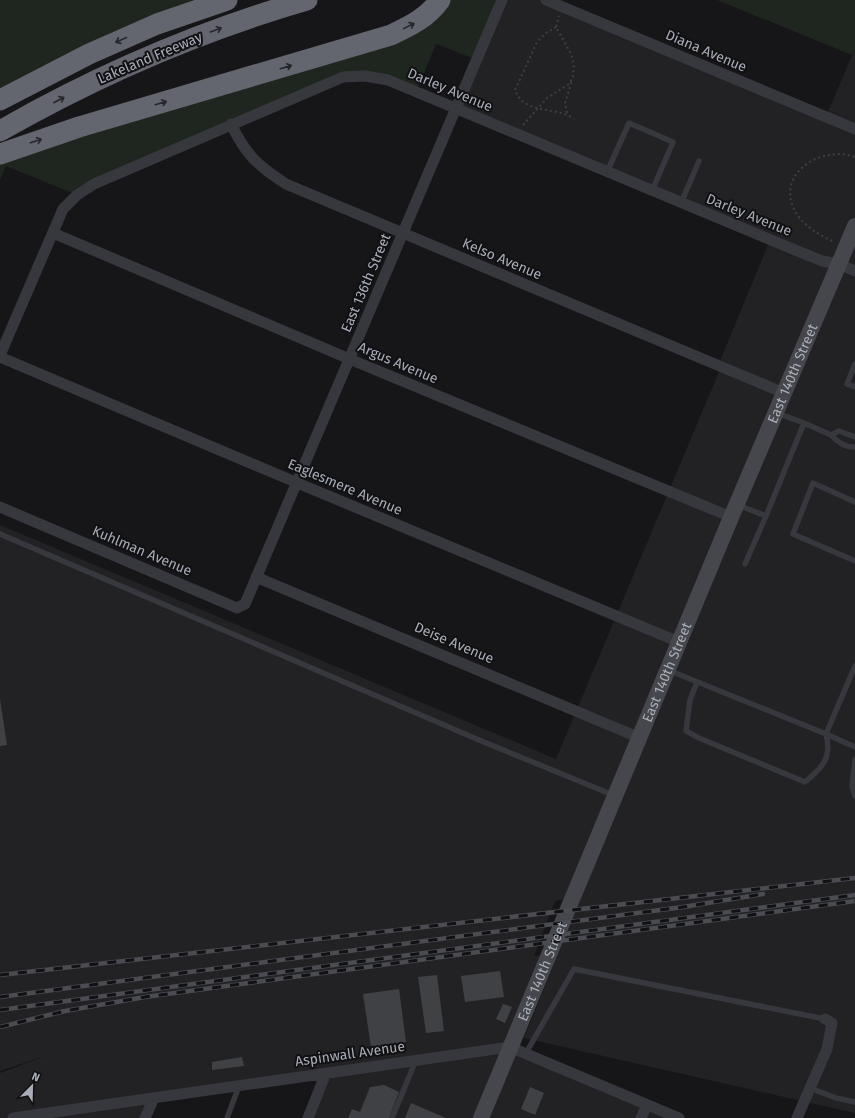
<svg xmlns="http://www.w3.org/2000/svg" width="855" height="1118" viewBox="0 0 855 1118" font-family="'Fira Sans',sans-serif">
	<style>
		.built { fill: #222225 }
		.green { fill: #1e261f }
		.building { fill: #404145 }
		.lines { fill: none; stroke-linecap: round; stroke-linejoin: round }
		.path { stroke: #3d3f44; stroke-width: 2; stroke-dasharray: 2 3; stroke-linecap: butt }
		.lane { stroke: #37383d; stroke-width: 5.5 }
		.street { stroke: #37383d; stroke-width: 11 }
		.secondary { stroke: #45474d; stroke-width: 16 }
		.highway { stroke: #63666e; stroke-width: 21 }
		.rail-casing { stroke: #4a4c52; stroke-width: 4.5 }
		.rail { stroke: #111113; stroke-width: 3; stroke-dasharray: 9; stroke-linecap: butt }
		.oneway { stroke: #26262a }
		.labels { text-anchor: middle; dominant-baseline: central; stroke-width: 4; stroke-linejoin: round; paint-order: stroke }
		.street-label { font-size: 14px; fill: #a8adb8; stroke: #111113 }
	</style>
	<rect width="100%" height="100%" fill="#161618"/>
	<path class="built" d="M502,0h44l280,116 29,-67v1064l-331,-75 303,-743 -254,602 -18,4 -21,55 16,-2 -40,92 169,72h-371l18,-45 -172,25 -9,20h-145v-45l48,-18 -48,16v-546l556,234 165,-392 -3,-1 52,-126 -314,-131z"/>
	<path class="green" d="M0,0h201l-201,100z
		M440,0h62l-25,60 -41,-16 -20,48 -28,-12 -45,-3 -266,118 -71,-29 -6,14v-26l348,-105z
		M717,0h138v49l-3,6z"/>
	<path class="building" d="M0,699l7,46 -7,1z
		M500,971l4,26 -39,5 -4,-26z
		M437,975l7,56 -18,2 -8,-56z
		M399,989l7,53 -35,5 -8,-53z
		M503,1004l9,3 -7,16 -9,-4z
		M242,1057l2,9 -32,4v-8z
		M384,1085l15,7 -10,26h-41l4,-9 8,3 10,-25z
		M530,1087l14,6 -9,22 -14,-6z
		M411,1103l35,15h-41z"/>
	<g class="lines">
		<path class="path" d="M556,27l-10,6 -9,9 -22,48c10,26 40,15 59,29
			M567,113l-2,-10 7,-23
			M523,125l24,-27 22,-14 4,-7 1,-13 -3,-10 -15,-27 3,-11
			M832,241c-12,-6 -25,-13 -34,-25 -27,-39 21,-72 57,-59"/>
		<path class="lane" d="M607,172l22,-49 44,19 -21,49
			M681,203l18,-42
			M855,364l-8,20 8,3
			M804,423l27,12
			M855,437l-16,-6 -8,4c5,6 15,13 24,12
			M855,502l-42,-19 -20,51 62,27
			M738,505l28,11 38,-93 -27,-10
			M0,534l479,206 134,55
			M745,564l21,-48
			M668,670l158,64 29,-68
			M697,682l-7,18 -4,31 13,7 106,44c18,-15 27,-24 21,-48
			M826,734l29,13
			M855,760l-3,26 3,10
			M526,1053l48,-84 251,50
			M810,1088l26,10 19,4
			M227,1118l12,-32
			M392,1118l24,-58"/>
		<path class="street" d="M546,0l309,129
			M231,124c15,31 26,41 55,60l498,209
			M53,233l306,130 372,154
			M0,355l63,-146 14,-14 17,-11 249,-107 22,-1 23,4 383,160 51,21 17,3 16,7
			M0,357l307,130 372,155
			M0,507l237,101 8,-4 257,-604
			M256,577l384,161
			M13,1118l497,-71 169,71
			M145,1118l9,-20
			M308,1118l18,-45
			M641,1118l6,-13
			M797,1118l30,-69 5,-26 -7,-4"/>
		<path class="secondary" id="s1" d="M481,1118l246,-591 128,-301"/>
		<path class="highway" d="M0,100l89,-46 68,-30 70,-24
			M0,131c96,-55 200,-100 307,-131
			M0,154l79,-27 312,-92c19,-9 36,-17 49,-35"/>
		<g class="rail-casing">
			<path id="rail" d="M0,975l855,-97
				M0,997l683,-90 80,-13
				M0,1010l855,-115
				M0,1027l65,-16 80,-14 710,-96"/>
		</g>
		<use href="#rail" class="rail"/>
	</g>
	<defs><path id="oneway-shaft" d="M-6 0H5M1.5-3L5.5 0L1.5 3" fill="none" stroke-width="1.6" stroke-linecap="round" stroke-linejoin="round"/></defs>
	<g class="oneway">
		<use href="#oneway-shaft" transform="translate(409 26) rotate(-26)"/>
		<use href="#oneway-shaft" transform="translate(216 30) rotate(-20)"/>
		<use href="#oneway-shaft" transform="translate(121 40) rotate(156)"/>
		<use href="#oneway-shaft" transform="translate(286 67) rotate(-16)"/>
		<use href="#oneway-shaft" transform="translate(59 100) rotate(-27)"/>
		<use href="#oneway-shaft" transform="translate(161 103) rotate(-16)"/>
		<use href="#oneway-shaft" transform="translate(36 141) rotate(-18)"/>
	</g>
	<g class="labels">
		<g class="street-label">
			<text transform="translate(706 51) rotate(23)">Diana Avenue</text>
			<text transform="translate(150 58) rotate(-23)">Lakeland Freeway</text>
			<text transform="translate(450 90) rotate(23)">Darley Avenue</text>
			<text transform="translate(749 215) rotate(22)">Darley Avenue</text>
			<text transform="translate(502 259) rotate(23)">Kelso Avenue</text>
			<text transform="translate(366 283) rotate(-67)">East 136th Street</text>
			<text transform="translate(398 363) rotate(23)">Argus Avenue</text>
			<text stroke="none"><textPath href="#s1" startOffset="807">East 140th Street</textPath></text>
			<text transform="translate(345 487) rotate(23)">Eaglesmere Avenue</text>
			<text transform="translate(142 551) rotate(23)">Kuhlman Avenue</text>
			<text transform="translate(454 643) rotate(23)">Deise Avenue</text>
			<text stroke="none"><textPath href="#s1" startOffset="483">East 140th Street</textPath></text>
			<text stroke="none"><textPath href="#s1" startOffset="159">East 140th Street</textPath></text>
			<text transform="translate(350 1054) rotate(-8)">Aspinwall Avenue</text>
		</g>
	</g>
	<g transform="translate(32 1086) rotate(23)" stroke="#111113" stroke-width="3" paint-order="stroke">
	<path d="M0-3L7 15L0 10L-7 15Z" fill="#a8adb8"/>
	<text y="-6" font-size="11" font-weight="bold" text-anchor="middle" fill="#a8adb8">N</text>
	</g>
</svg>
